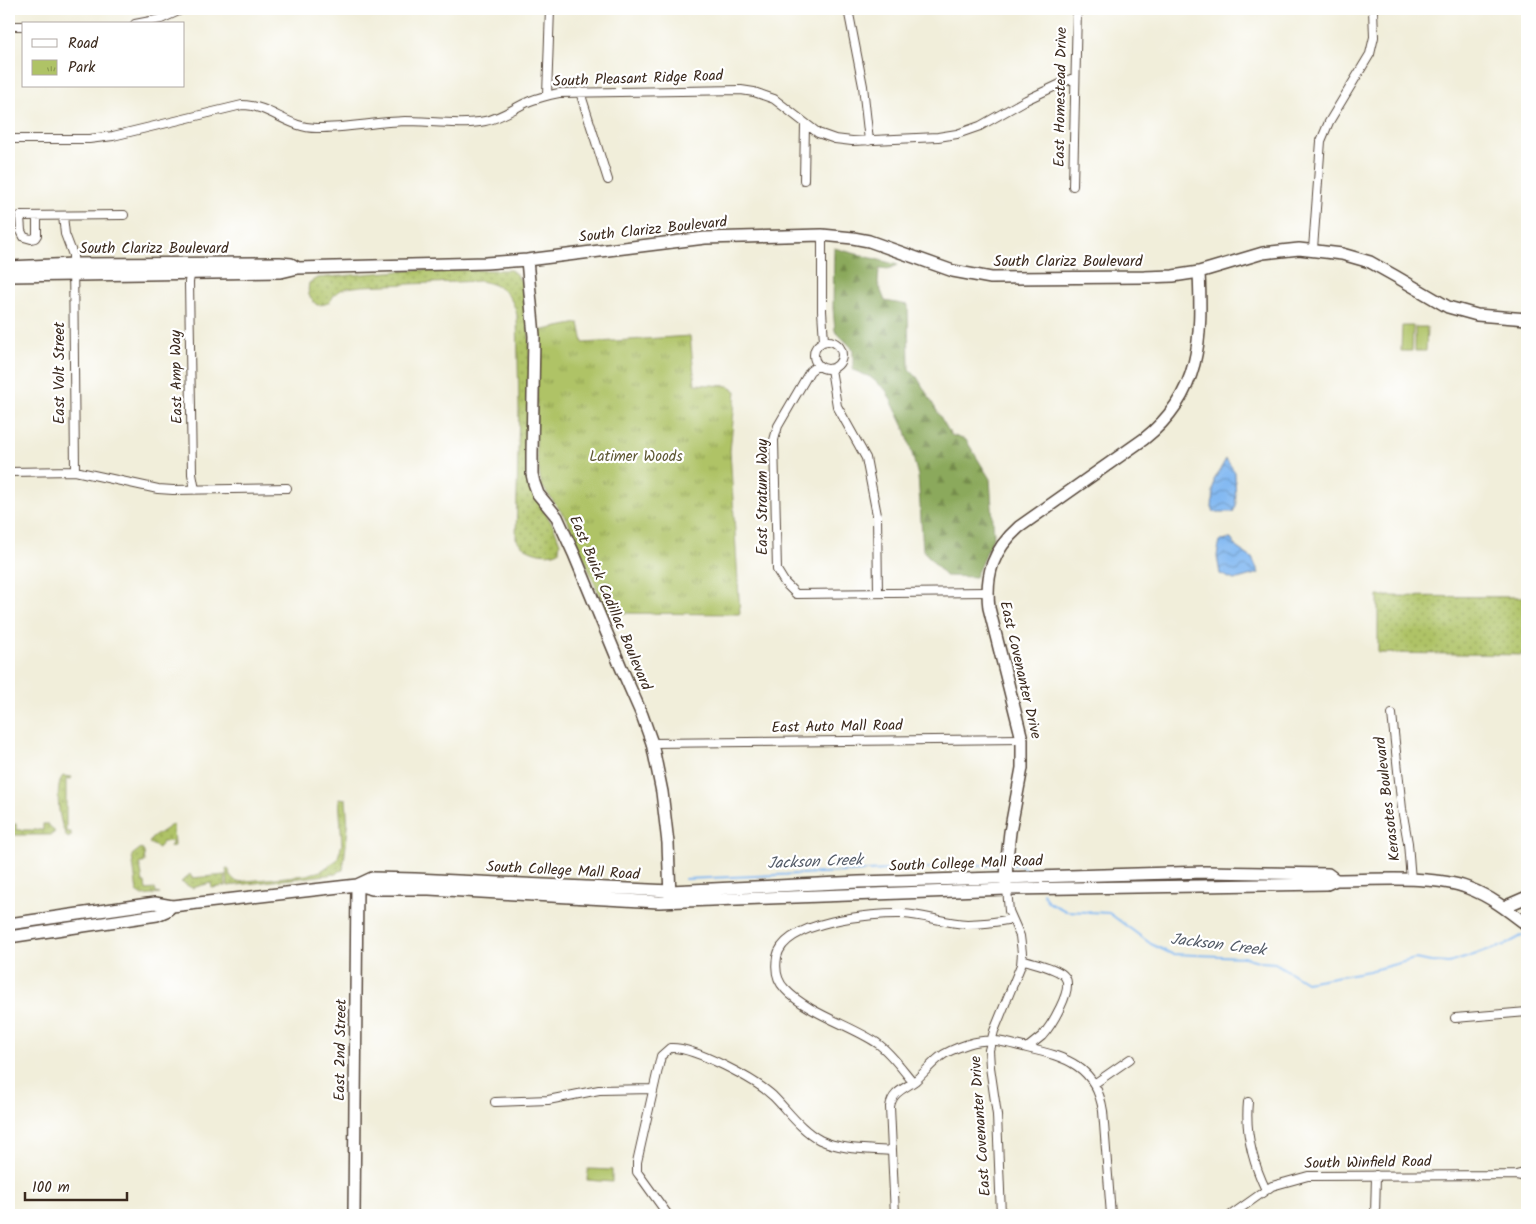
<svg xmlns="http://www.w3.org/2000/svg" width="1536" height="1224" viewBox="0 0 1536 1224" font-family="Kalam,sans-serif">
	<style>
		.grass { fill: url(#grass-dots); stroke: #757642 }
		.forest { fill: url(#forest-firs); stroke: #636a3c }
		.park { fill: url(#park-tufts); stroke: #757642 }
		.pitch { fill: #afc366; stroke: #757642 }
		.water { fill: url(#water-waves); stroke: #5f7288 }
		.lines { fill: none; stroke-linecap: round; stroke-linejoin: round }
		.stream { stroke: #83b9f2; stroke-width: 2 }
		.street-casing { stroke: #56473a; stroke-width: 10 }
		.secondary-casing { stroke: #56473a; stroke-width: 14 }
		.street { stroke: #fff; stroke-width: 8 }
		.secondary { stroke: #fff; stroke-width: 11 }
		.labels { text-anchor: middle; dominant-baseline: central; stroke-width: 4.5; stroke-linejoin: round; paint-order: stroke }
		.street-label { font-size: 15px; fill: #3b2a1e; stroke: #fff }
		.park-label { font-size: 15px; fill: #5e5834; stroke: #fff }
		.water-label { font-size: 16px; font-style: italic; fill: #545c68; stroke: #fff }
	</style>
	<defs>
		<pattern id="grass-dots" width="8" height="8" patternUnits="userSpaceOnUse" patternTransform="scale(1.25)"><rect width="8" height="8" fill="#afc366"/><path d="M2 2h.1M6 6h.1" fill="none" stroke="#909f53" stroke-width="1.8" stroke-linecap="round"/></pattern>
		<pattern id="forest-firs" width="22" height="20" patternUnits="userSpaceOnUse" patternTransform="scale(1.25)"><rect width="22" height="20" fill="#8ba95b"/><path d="M5 1l3.5 6h-7zM16 11l3.5 6h-7z" fill="#738a4b"/></pattern>
		<pattern id="park-tufts" width="24" height="20" patternUnits="userSpaceOnUse" patternTransform="scale(1.25)"><rect width="24" height="20" fill="#afc366"/><path d="M3 7l-1-3M5 7V3M7 7l1-3M15 17l-1-3M17 17v-4M19 17l1-3" fill="none" stroke="#909f53"/></pattern>
		<pattern id="water-waves" width="16" height="10" patternUnits="userSpaceOnUse" patternTransform="scale(1.25)"><rect width="16" height="10" fill="#83b9f2"/><path d="M0 5q4-4 8 0t8 0" fill="none" stroke="#6c97c3"/></pattern>
	</defs>
	<rect width="100%" height="100%" fill="#fff"/>
	<filter id="ink" filterUnits="userSpaceOnUse"><feTurbulence type="fractalNoise" baseFrequency=".02" numOctaves="2"/><feDisplacementMap in="SourceGraphic" scale="10" xChannelSelector="R" yChannelSelector="G"/><feConvolveMatrix kernelMatrix="1 2 1 2 8 2 1 2 1" color-interpolation-filters="sRGB"/></filter>
	<filter id="wash" filterUnits="userSpaceOnUse"><feTurbulence type="fractalNoise" baseFrequency=".0096" numOctaves="4" result="noise"/><feDisplacementMap in="SourceGraphic" scale="20" xChannelSelector="R" yChannelSelector="G"/><feGaussianBlur stdDeviation="1.12" result="paint"/><feColorMatrix in="noise" values="0 0 0 0 0 0 0 0 0 0 0 0 0 0 0 0 0 1.4 0 .05"/><feComposite in="paint" operator="in"/></filter>
	<g filter="url(#wash)">
		<rect width="100%" height="100%" fill="#f1eeda"/>
		<path class="grass" d="M412,270h99l6,5 4,6 8,53 5,160 20,33 6,16 -1,8c-13,7 -37,0 -43,-13l3,-131 -2,-92c-5,-21 -17,-31 -38,-34l-116,5c-7,1 -17,1 -24,5 -11,7 -3,13 -22,14 -8,-7 -10,-11 -8,-22l8,-5z
			M1378,596l149,1v58l-149,-2z
			M63,776l9,1 -1,2h-5v53h5v4l-3,2c-9,-10 -14,-52 -5,-62z
			M339,798l7,1 2,29 -5,42 -4,1 -3,3 -108,12 -2,-18 3,2 1,6 7,6 69,-7 15,-4 16,-11 5,-16z
			M9,824h7v6h27v-6h5l7,8 -4,3h-42z
			M173,824l1,22 -4,1 3,-6 -10,1 -5,6 -9,-5 3,-5z
			M141,848l3,4 1,10 -5,2 3,19h2l1,7 9,-1 1,4 4,1 -17,2 -6,-4 -5,-37z
			M190,874l2,4 33,-3 1,11 -14,2 -1,-5 -19,5 -11,-6z"/>
		<path class="forest" d="M834,248l64,17 -10,4h-9l-1,14 7,18 23,4 1,64 8,8 34,58 15,5 24,39 4,56 -19,42 -30,-1 -22,-26 -5,-74 -12,-45 -20,-41 -16,-13 -17,-7v-21l-18,-18 -2,-23z"/>
		<path class="park" d="M579,323l4,20 107,-7 5,48 33,2 8,5 -6,60 10,163 -133,-1 -39,-92 -27,-36 -5,-35 2,-119z"/>
		<path class="pitch" d="M1402,326h11l-1,25h-11z
			M1415,327h12l-1,24h-11z
			M588,1169l24,1v12l-25,-2z"/>
		<path class="water" d="M1226,459l9,13 1,34 -3,6h-19l-2,-4 2,-28z
			M1231,539l6,9 15,10 7,15 -25,7 -14,-6 -3,-18 3,-16z"/>
		<g class="lines">
			<path class="stream" d="M1010,865h10l10,7
				M685,879l318,-14
				M1043,893l5,9 18,9 43,2 42,31 21,10 72,3 18,5 13,1 31,19 63,-11 46,-12 16,3 18,1 56,-18 22,-12"/>
		</g>
	</g>
	<g filter="url(#ink)">
		<g class="lines">
			<g class="street-casing">
				<path id="street" d="M848,9l15,77 6,55
					M135,24l26,-5 22,-10
					M9,26h15
					M580,92l28,88
					M547,95l3,-86
					M9,139h80l24,-3 129,-31c28,0 47,24 76,23 29,0 58,-6 87,-7 25,0 56,5 80,0 17,-3 30,-14 45,-20 10,-4 19,-6 29,-8l182,-3 13,2 20,7 44,34 17,6 17,2 86,-4 19,-3 23,-8 46,-26 49,-23
					M804,180l1,-56
					M1073,186l4,-177
					M37,216v19l-2,3 -4,1 -7,-2 -3,-6 -1,-15 104,-1
					M63,216l2,18 8,21 2,216
					M822,235v76l2,30
					M1313,249l8,-108 8,-19 41,-68 4,-17 -1,-28
					M191,270l-2,12 3,192 3,16
					M814 355a14 14 0 1 1 28 0a14 14 0 1 1-28 0Z
					M818,365l-8,6 -32,55 -4,14 3,130 8,13 11,11 191,-2
					M831,369l6,37 29,52 11,57 1,78
					M9,472l66,-1 83,18 15,1 114,-2
					M1392,714l10,95 6,34 3,37
					M652,743l370,-4
					M1022,959c10,4 37,9 43,18 9,12 -14,49 -23,59 -5,4 -10,8 -15,12
					M1455,1018l72,-6
					M913,1082c-11,-13 -22,-29 -36,-39 -27,-18 -70,-30 -92,-54 -8,-8 -10,-20 -8,-32 7,-36 96,-44 126,-43 21,1 42,9 64,10 15,0 30,-2 45,-5
					M1094,1084l36,-25
					M495,1102l53,-2 51,-10 54,-1
					M1248,1102c-3,30 5,61 18,88
					M1527,1172l-11,3 11,2
					M668,1215l-28,-39 -3,-4v-10l24,-106 9,-8c23,-2 86,32 103,48 15,15 28,34 47,44 21,10 49,9 72,11
					M895,1215l-5,-108c2,-15 14,-18 25,-26 9,-8 16,-17 25,-24 7,-6 19,-10 28,-13 24,-7 35,-2 59,4 39,9 69,18 76,63l8,104
					M1001,1215l-4,-100 -7,-48 -1,-17 5,-19 27,-66 1,-12 -2,-17 -11,-25 -2,-22
					M1231,1215l41,-29 36,-10 208,-1
					M1375,1215l1,-40"/>
			</g>
			<g class="secondary-casing">
				<path id="secondary" d="M527,260l7,76 -2,117v21l2,9 4,11 19,23 17,37 46,111 22,50 10,28 10,49 6,51 2,54
					M9,267l65,-3 206,-1 11,1 7,4
					M9,276l272,-4 17,-4 188,-5 41,-3 178,-22 117,-3 31,3 16,3 84,30 38,7 153,-1 29,-1 26,-4 64,-19 36,-4 43,5 28,8 25,14 53,31 29,8 50,4
					M1006,884l1,-26 3,-26 12,-64v-29l-33,-131c-4,-34 4,-58 30,-81l125,-88c57,-45 58,-100 55,-167
					M357,885l15,4h57l230,13 348,-13 320,-5 9,-4c38,0 98,-5 132,8 22,8 41,23 59,37
					M1504,907l23,-10
					M9,924l146,-21 17,3 185,-21 15,-7 43,1 255,12 189,-9 346,-10 123,2 8,6
					M9,937l148,-22 9,-4 6,-5
					M354,1215l3,-330"/>
			</g>
			<use href="#street" class="street"/>
			<use href="#secondary" class="secondary"/>
		</g>
	</g>
	<g class="labels">
		<g class="street-label">
			<text transform="translate(638 79) rotate(-2)">South Pleasant Ridge Road</text>
			<text transform="translate(1061 97) rotate(-89)">East Homestead Drive</text>
			<text transform="translate(653 230) rotate(-6)">South Clarizz Boulevard</text>
			<text x="154" y="249">South Clarizz Boulevard</text>
			<text x="1068" y="262">South Clarizz Boulevard</text>
			<text transform="translate(60 373) rotate(-90)">East Volt Street</text>
			<text transform="translate(177 377) rotate(-91)">East Amp Way</text>
			<text transform="translate(763 497) rotate(-90)">East Stratum Way</text>
			<text transform="translate(610 603) rotate(67)">East Buick Cadillac Boulevard</text>
			<text transform="translate(1020 670) rotate(77)">East Covenanter Drive</text>
			<text transform="translate(837 727) rotate(-1)">East Auto Mall Road</text>
			<text transform="translate(1388 799) rotate(-97)">Kerasotes Boulevard</text>
			<text transform="translate(966 864) rotate(-2)">South College Mall Road</text>
			<text transform="translate(563 871) rotate(3)">South College Mall Road</text>
			<text transform="translate(341 1050) rotate(-89)">East 2nd Street</text>
			<text transform="translate(981 1126) rotate(-94)">East Covenanter Drive</text>
			<text transform="translate(1368 1163) rotate(-1)">South Winfield Road</text>
		</g>
		<g class="park-label">
			<text x="636" y="457">Latimer Woods</text>
		</g>
		<g class="water-label">
			<text transform="translate(815 862) rotate(-2)">Jackson Creek</text>
			<text transform="translate(1218 945) rotate(7)">Jackson Creek</text>
		</g>
	</g>
	<rect width="1536" height="1224" fill="none" stroke="#fff" stroke-width="30"/>
	<rect x="22" y="22" width="162" height="65" fill="#ffffff" stroke="#b1aaa5"/>
	<rect x="32" y="39" width="25" height="8" fill="#ffffff" stroke="#b1aaa5"/>
	<text x="68" y="48" font-size="15" fill="#3b2a1e">Road</text>
	<rect x="32" y="60" width="25" height="15" fill="url(#park-tufts)" stroke="#b1aaa5"/>
	<text x="68" y="72" font-size="15" fill="#3b2a1e">Park</text>
	<path d="M25 1192v8h102v-8" fill="none" stroke="#3b2a1e" stroke-width="2.5"/>
	<text x="32" y="1192" font-size="15" fill="#3b2a1e" stroke="#ffffff" stroke-width="4" paint-order="stroke">100 m</text>
</svg>
